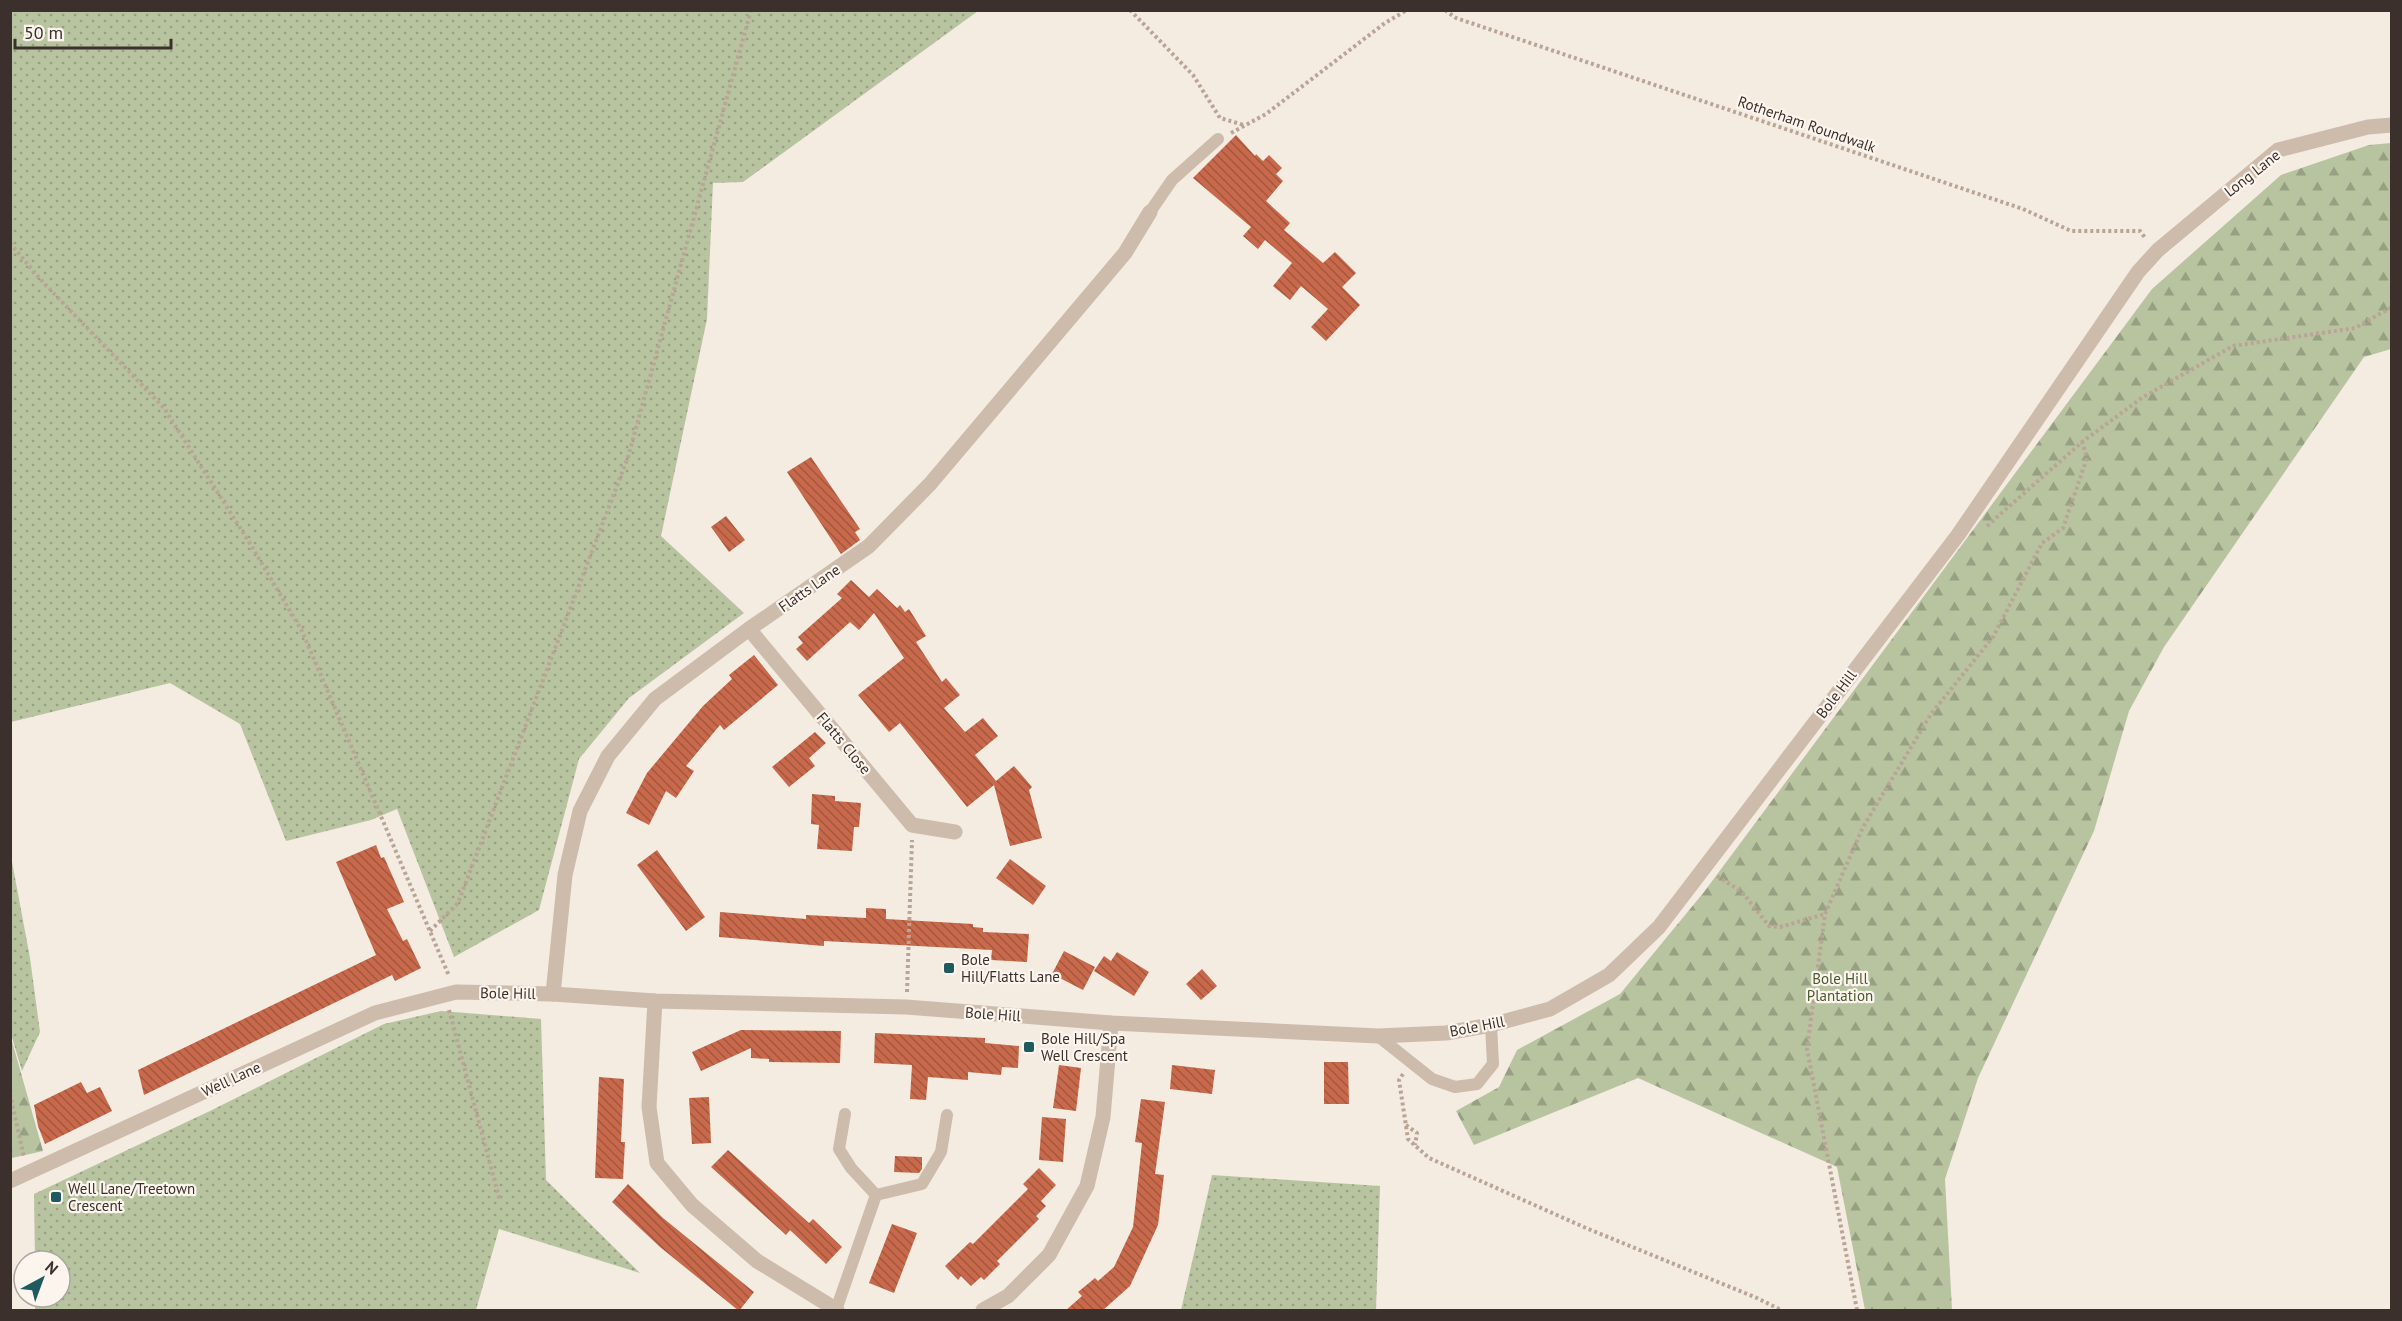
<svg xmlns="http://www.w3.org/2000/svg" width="2402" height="1321" viewBox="0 0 2402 1321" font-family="'PT Sans',sans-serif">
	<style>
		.green { fill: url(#green-dots) }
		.forest { fill: url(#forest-firs) }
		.building { fill: url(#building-back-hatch) }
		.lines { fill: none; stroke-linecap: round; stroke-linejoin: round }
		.path { stroke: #b9a596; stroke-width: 4; stroke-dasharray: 3 3; stroke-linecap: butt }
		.service { stroke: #cdbbac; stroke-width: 12 }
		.minor { stroke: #cdbbac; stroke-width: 15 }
		.tertiary { stroke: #cdbbac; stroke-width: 15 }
		.poi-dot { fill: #1f5a5e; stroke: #fbf5ee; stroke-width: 2 }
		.labels { text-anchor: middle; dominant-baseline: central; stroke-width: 4.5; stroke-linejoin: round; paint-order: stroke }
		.street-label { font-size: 15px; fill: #3b302b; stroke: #fbf5ee }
		.poi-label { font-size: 15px; fill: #3b302b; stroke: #fbf5ee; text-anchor: start }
		.park-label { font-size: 15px; fill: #4a5a2e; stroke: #fbf5ee }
	</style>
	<defs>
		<pattern id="green-dots" width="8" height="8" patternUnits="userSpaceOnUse" patternTransform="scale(1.5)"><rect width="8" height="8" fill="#b8c4a0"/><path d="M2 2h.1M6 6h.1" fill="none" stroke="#97a083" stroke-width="1.8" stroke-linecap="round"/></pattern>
		<pattern id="forest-firs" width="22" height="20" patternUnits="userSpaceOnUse" patternTransform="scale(1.5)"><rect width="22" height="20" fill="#b8c4a0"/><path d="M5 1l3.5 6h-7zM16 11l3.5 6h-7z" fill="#97a083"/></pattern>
		<pattern id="building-back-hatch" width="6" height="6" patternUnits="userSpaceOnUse" patternTransform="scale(1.5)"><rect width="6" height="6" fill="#c8694b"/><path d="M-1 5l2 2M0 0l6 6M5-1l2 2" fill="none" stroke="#a4573f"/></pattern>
	</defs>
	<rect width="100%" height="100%" fill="#f4ebe1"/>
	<path class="green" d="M10,11h968l-235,171 -30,1 -6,136 -46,217 83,77 -115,85 -50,61 -40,151 -85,47 -57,-148 -26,11 -85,21 -46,-117 -70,-41 -159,39z
		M10,851l20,107 10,74 -18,39 -11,-37z
		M441,1011l100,8 5,161 94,93 -141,-44 -23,81h-441v-13h25v-36h-25l-1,-67 178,-84 172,-86z
		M1212,1175l168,11 -4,124h-195z"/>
	<path class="forest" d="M2391,143v206l-27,8 -200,290 -35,64 -35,120 -116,247 -33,101 7,131h-87l-28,-143 -199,-89 -164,67 -18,-34 43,-24 18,-37 103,-56 84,-102 448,-603 129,-114 88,-30z
		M10,1034l33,117 -31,7 -2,-5z"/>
	<path class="building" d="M1236,135l19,21 1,-2 7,7 6,-6 13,13 -6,6 7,7 -17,20 24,22 -6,7 39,33 12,-11 21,21 -14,14 18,18 -34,36 -15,-14 17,-18 -27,-23 -11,14 -17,-14 19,-23 -27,-23 -7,9 -15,-13 8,-9 -58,-49z
		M811,457l49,72 -5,3 5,8 -19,14 -54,-82z
		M726,516l19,24 -16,12 -18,-25z
		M851,580l18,17 8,-8 20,19 3,-3 5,7 4,-3 17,27 -10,6 26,40 4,-4 14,17 -16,13 21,24 18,-14 15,18 -23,19 21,26 18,-15 18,21 -3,3 13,48 -32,8 -16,-61 -27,22 -67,-84 -11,9 -31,-37 46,-37 -30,-45 -15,17 -9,-8 -43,39 -11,-12 7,-6 -5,-6 44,-39 -5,-4z
		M754,655l24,30 -54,45 -4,-5 -34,41 8,5 -18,27 -10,-7 -17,34 -23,-12 21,-40 56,-67 29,-27 -3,-4z
		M815,732l11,11 -17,15 6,8 -26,21 -17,-20z
		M812,794l23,2v5l26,2 -2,24h-5l-2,24 -35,-2 2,-24 -8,-1z
		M376,845l5,13 3,-1 20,45 -17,7 16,32 4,-2 14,29 -26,13 -3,-6 -248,120 -6,-25 238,-115 -40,-93z
		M657,850l48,67 -19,14 -49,-66z
		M1010,859l36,27 -13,19 -37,-27z
		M866,908l20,1v10l87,5v3l10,1v4l46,2 -2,28 -36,-2 1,-10 -168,-9v5l-105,-9 1,-25 86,7v-4l60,3z
		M1064,951l31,16 -12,23 -31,-16z
		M1117,952l32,20 -15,24 -40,-25 10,-15 7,5z
		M1202,969l15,17 -16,14 -15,-16z
		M741,1030l100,1 -1,32 -71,-1v-3l-18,-1v-10l-50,23 -9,-19z
		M875,1033l110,5v5l34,3 -1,22 -16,-1 -1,8 -33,-3v8l-40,-3 -2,23 -16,-1 2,-34 -38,-2z
		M1324,1062h24l1,42h-25z
		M1059,1065l22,3 -5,43 -23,-3z
		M1172,1065l43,5 -3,24 -42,-5z
		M599,1077l25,2 -3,63h4l-2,37 -28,-1z
		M81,1082l6,11 13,-6 12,24 -67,33 -7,-18 -4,-21z
		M709,1097l2,46 -19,1 -3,-46z
		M1141,1099l24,3 -10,72 9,1 -6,50 -28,61 -28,25h-37l17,-15 -4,-4 17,-14 3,3 16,-14 19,-40 9,-84 -7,-1z
		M1042,1117l24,2 -3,43 -24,-2z
		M728,1150l81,73 4,-4 29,28 -16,17 -36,-34 -4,5 -75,-68z
		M895,1156l27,1v12l-3,4 -25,-1z
		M1039,1168l17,17 -15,16 5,5 -10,10 3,3 -42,42 3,3 -16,16 -3,-3 -10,9 -10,-10 -3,4 -13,-14 25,-24 3,2 55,-55 -5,-5z
		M628,1184l35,34 91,74 -15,19 -79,-64 -48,-45z
		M892,1224l25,9 -23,60 -25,-10z"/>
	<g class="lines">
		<path class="path" d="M1130,10l63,65 27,43 24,7
			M1445,10l11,8 567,191 48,22h69l6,8
			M1231,133l35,-19 119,-91 22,-13
			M10,243l30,36 124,129 85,134 53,89 147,345
			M1987,526l95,-84 61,-45 90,-51 122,-18 37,-21
			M1717,876l25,16 27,34 11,1 45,-13
			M430,931l28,-28 170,-446 123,-447
			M907,992l5,-152
			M449,1010l51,191
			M1403,1074l-4,6 9,59 21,19 157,70 171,70 24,12
			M10,1094l14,63
			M1406,1125l11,8 -2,12
			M1857,1310l-50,-261 18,-135 38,-87 68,-113 62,-77 49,-94 21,-15 24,-70 -5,-16"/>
		<path class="service" d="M1150,212l22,-32 46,-41
			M1378,1036l54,43 23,8 22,-3 16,-20 -2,-39
			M845,1114l-6,35 12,19 25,27
			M836,1310l40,-115 46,-11 19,-32 6,-37"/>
		<path class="minor" d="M749,629l163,196 43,7
			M553,994l12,-119 15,-64 28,-55 47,-57 94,-70 120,-83 61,-62 195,-231 25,-41
			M655,1001l-6,106 8,56 35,42 65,56 80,49
			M983,1310l25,-14 41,-41 38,-69 16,-69 8,-94"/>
		<path class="tertiary" d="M10,1181l365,-168 81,-21 97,2 102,7 251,6 205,16 267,13 68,-3 45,-8 59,-16 59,-34 50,-48 299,-392 180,-263 20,-22 120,-100 90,-23 24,-2"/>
	</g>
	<g class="poi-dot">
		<rect x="943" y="962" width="12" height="12" rx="3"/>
		<rect x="1023" y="1041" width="12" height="12" rx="3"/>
		<rect x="50" y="1191" width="12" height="12" rx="3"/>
	</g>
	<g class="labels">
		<g class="street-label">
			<text transform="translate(1807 124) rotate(19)">Rotherham Roundwalk</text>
			<text transform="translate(2252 173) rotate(-38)">Long Lane</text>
			<text transform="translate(809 588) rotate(-35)">Flatts Lane</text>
			<text transform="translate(1836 694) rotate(-53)">Bole Hill</text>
			<text transform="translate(844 743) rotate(50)">Flatts Close</text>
			<text transform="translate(508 993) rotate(1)">Bole Hill</text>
			<text transform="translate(993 1014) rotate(4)">Bole Hill</text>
			<text transform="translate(1477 1026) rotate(-11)">Bole Hill</text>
			<text transform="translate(231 1079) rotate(-25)">Well Lane</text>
		</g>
		<g class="poi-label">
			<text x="961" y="959">Bole<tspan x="961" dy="17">Hill/Flatts Lane</tspan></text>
			<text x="1041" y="1038">Bole Hill/Spa<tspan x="1041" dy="17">Well Crescent</tspan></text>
			<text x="68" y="1188">Well Lane/Treetown<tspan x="68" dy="17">Crescent</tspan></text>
		</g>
		<g class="park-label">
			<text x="1840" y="978">Bole Hill<tspan x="1840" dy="17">Plantation</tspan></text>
		</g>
	</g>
	<rect width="2402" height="1321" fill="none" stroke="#3b302b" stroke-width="24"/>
	<g transform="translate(42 1279) rotate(41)"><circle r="28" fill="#fbf5ee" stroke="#aea6a0" stroke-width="1.5"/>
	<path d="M0-4.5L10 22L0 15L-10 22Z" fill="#1f5a5e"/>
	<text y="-9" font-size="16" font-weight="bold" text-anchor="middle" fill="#3b302b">N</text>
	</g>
	<path d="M15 39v9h156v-9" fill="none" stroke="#3b302b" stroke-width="3"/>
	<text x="24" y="39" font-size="18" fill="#3b302b" stroke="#fbf5ee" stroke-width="4.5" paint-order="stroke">50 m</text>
</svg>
